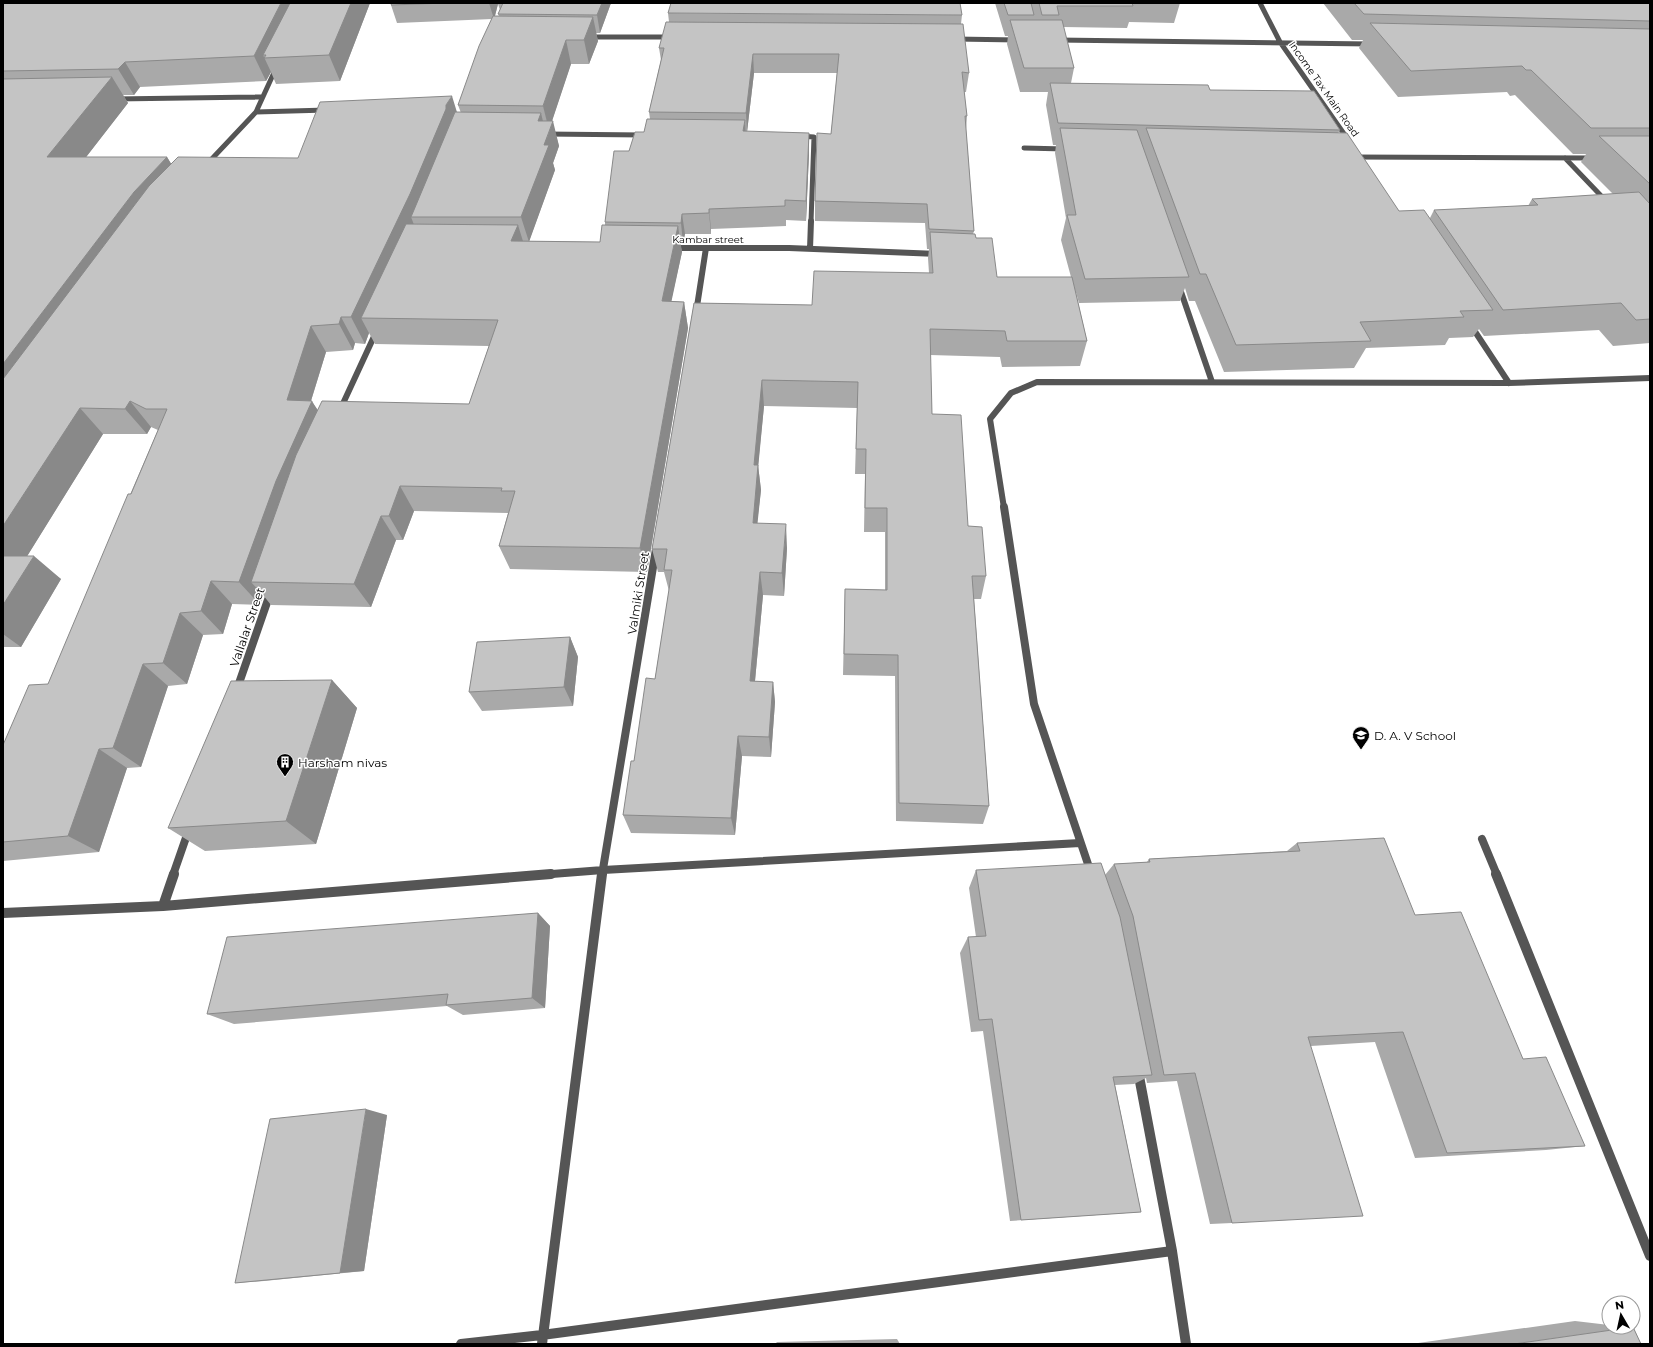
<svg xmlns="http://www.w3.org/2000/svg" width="1653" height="1347" viewBox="0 0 1653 1347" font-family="Montserrat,sans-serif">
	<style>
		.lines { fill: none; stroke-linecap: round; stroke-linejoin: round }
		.street-far3 { stroke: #555; stroke-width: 5 }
		.street-far2 { stroke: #555; stroke-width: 6 }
		.street-far1 { stroke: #555; stroke-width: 8 }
		.street { stroke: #555; stroke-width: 10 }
		.wall { fill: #a9a9a9; fill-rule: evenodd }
		.shaded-wall { fill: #898989 }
		.building { fill: #c4c4c4; stroke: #898989 }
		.labels { text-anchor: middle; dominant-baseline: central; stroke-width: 3; stroke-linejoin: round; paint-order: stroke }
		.far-street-label { font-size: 10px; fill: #000; stroke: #fff }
		.street-label { font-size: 12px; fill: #000; stroke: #fff }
		.poi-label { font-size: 12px; fill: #000; stroke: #fff; text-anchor: start }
	</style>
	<rect width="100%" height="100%" fill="#fff"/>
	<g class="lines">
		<path class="street-far3" d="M1260,3l20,39 69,99
			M587,37h85
			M955,39l63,1
			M1057,40l314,4
			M115,99l147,-2
			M256,112l71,-2
			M545,134l99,1
			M799,136l15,1 -3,85
			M1024,148l41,1
			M1353,157l240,1
			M1565,158l42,44
			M207,164l49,-52 21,-46"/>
		<path class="street-far2" d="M672,248h117l149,6
			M810,249l1,-28
			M1179,286l33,96
			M696,313l10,-65
			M1470,324l39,59
			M340,410l37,-80
			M1004,508l-14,-89 21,-26 26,-11 472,1 141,-5"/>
		<path class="street-far1" d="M1004,507l30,197 57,169
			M237,689l34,-98
			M1482,839l15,36
			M173,875l16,-46
			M539,875l64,-5 477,-27
			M602,875l54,-326"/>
		<path class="street" d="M1496,874l154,382
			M163,906l11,-32
			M3,913l160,-7 388,-32
			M1138,1071l34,180 14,93
			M461,1344l81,-9 630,-84
			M542,1344l60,-470"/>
	</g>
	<path class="wall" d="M3,3h367l-30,78 -64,3 -5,-12 -5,9 -126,6 -6,8h-11l5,8 -42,54h81l4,7 127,-6 159,-45h4l-3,-8 34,-86 -95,4 -6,-18 1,-2h219l-11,30h-4l2,8 -9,23h-18l-19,57 7,25 -6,17 2,7 -26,71 71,1 5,-17v-3l24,-71 15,-19 6,-13 -1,-7 12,-52 -2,-12 10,-26 -1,-9 294,2 -1,9 8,49 -3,19h-2l3,24 -1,14 8,101 -1,3 24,43h74l-10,-37 5,-22 -11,-65 1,-8h-3l-7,-40 2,-13h-28l-13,-48 1,-8h-3l-10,-33h185l-6,20 -45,-1 -2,6 -64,-1 11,41 -3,15 139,7 130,40 -2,3 61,78 31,7 4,-8 94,-4 4,-7 81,-5 -32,-32 5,-8h-13l-58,-59 -5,1 -3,-4 -109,5 -39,-49 4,-8h-11l-29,-37h327v340l-37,3 -14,-16 -115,6 -5,-7 -6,8 -24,1 -4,7 -79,3 -12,20 -130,4 -29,-71h-6l-4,-13 -5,13 -101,2 -4,-14 12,52 -7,25 -78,1 -2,-10 -70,-2 2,59 36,112 18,50 -5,23h-7l15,207 -6,18 -87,-3 -1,-145 -52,-1 2,-86 40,1v-58h-21l1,-58h-10l2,-66 -93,-2 -6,59 3,25 -4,33 30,25 -3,48 -21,-1 -8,86 18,1 2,20 -4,55 -29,-1 -7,79 -104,-2 -8,-18 11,-54 21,-82 14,-88 -5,-19h-6l-6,-23 42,-246 118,2 117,-32 -1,-15 1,-9h-2l-2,-26 -110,-2v-20l16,-67 6,-61h-83l-7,59 62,1v20l-3,68 -20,-1v6l-75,3v5h-26l-2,9h-3l2,9 -11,49 13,1 4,26 -41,244 -137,-3 -11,-23 9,-33 -94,-2 -11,29h-7l-25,67 -100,-2 -8,-10 -3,10 -28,-1 -9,30 -20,1 -16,49 -19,2 -27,81 -14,1 -28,84 -96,9v-116l45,-61 110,-254 -7,-3 -4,7h-44l-76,122 34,23 -40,68h-18zM498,4l2,6 -2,4 1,2h-4zM369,333l6,11 114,2 -20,58 -151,6 -7,-9 15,-49 27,-2 2,-7 10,1z
		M570,637l8,20 -5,49 -91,5 -13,-19z
		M332,680l25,28 -41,136 -111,7 -37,-23z
		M1297,843l118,72 108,144 62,87 -39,4 -131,8 -40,-116 -64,4 -79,177 -22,1 -33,-143 -30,2 -1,-5 -12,6 -19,1 26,127 -131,9 -27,-190 -12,1 -11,-79 8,-16h8l-7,-49 7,-18 129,5 9,-11 33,-2 2,-3 138,-8z
		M538,913l12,13 -5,82 -82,7 -16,-9 -213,18 -27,-10z
		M387,1115l-23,156 -100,10 -29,2z
		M1575,1321l34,4v2h24l8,17h-230z
		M897,1339l3,5h-125l2,-2z"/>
	<path class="shaded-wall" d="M281,3h24l-39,52h-3l8,17 -5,9 -12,-25z
		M351,3h19l-30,78 -11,-26z
		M489,3h9v1l-4,15z
		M602,3h9l-11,30 -3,-18z
		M593,17l5,24 -9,23 -5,-24z
		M566,40l5,24 -22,66 -6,-24z
		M753,54l1,19 -7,59 -1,-19z
		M125,62l15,25 -6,8 -16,-26z
		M112,77l16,26 -62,80 -19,-26z
		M452,96l8,26 -49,95 5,13 -55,88 8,15 -4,11 -14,-27 95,-212z
		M541,113l6,25 6,-17 6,25 -6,17 2,7 -26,72 -8,-25 17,-96z
		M745,120l1,20 -3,-9z
		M809,133v20l-3,68v-20z
		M167,157l16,26 -180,240v-59l131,-172z
		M709,209l2,20v5l-2,-21z
		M682,214l3,20 -2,9 -2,-20z
		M518,225l8,26 -15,-10z
		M678,226l4,26 -16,75 -4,-26z
		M684,302l4,26 -41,244 -7,-24z
		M341,317l14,26 -2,7 -14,-26z
		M311,326l15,26 -17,55 3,-6 15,25 -76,156 12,13 -3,10 -21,-23 48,-182z
		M762,380l2,26 -8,84 -2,-25z
		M130,401l21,26 -4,7 -22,-25z
		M80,408l23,26 -90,145 -10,-8v-45z
		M758,465l3,25 -6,57 -2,-24z
		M400,486l14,25 -11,29 -14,-24z
		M381,516l15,24 -25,67 -17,-23z
		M786,524l1,24 -3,48 -2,-23z
		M34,556l27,23 -40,68 -18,-13v-29z
		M760,572l3,23 -10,107 -3,-21z
		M211,581l21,23 -9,30 -22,-23z
		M180,613l23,22 -16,49 -24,-21z
		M570,637l8,20 -5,49 -9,-19z
		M143,664l25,22 -27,81 -28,-19z
		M332,680l25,28 -41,136 -30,-23z
		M773,682l2,20 -4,55 -2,-20z
		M738,736l4,20 -7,79 -4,-17z
		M99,749l28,19 -28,84 -31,-16z
		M538,913l12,13 -5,82 -13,-10z
		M366,1109l21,6 -23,156 -24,2z"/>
	<path class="building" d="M3,3h278l-27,53 -129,6 -7,7 -115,2z
		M290,3h61l-22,52 -65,3 2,-3h-3z
		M392,3h54l-55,2z
		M503,3h99l-5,12 -99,-1z
		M671,3h289l2,12 -294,-2z
		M1004,3h27l3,12h-26z
		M1039,3h93l1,3h-76l2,9h-17z
		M1354,3h296v18l-286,-7z
		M493,16l100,1 -9,23h-18l-23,66 -85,-1 21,-59z
		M1010,20h52l12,48h-50z
		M666,22l297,2 6,49 -7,-1 5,44h-2l9,115 -45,-2 -2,-25 -112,-3 2,-68 14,1 8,-80h-86l-7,59 -97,-1 15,-64h-5z
		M1370,23l280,6v99h-59l-60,-58h-5l-4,-4 -111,5z
		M112,77l-65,80h120l-33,35 -131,172v-285z
		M1050,83l158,2 2,5 104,1 26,39 -282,-7z
		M452,96l-6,9v4l-36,85 -59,123h-10l-2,7 -28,2 -24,74 25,1 -36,80 -37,101 -28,-1 -10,30 -21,2 -17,50 -20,1 -30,84 -14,1 -31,87 -65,6v-97l26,-60 19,-1 80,-190h3l36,-85h-21l-16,-8 -5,8 -45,-1 -77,118v-147l146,-193 29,-29 120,1 22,-56z
		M455,112l86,1 -3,8h15l-9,24h5l-28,72h-110z
		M647,119l98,1 -2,11 66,2 -3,68 -21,-1v6l-76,3v4l-27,1 -1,9 -76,-1 9,-71h15l6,-19h9z
		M1060,128l77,2 52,147 -104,2 -18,-64h9z
		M1146,128l201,5 52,78 25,-1 69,100 -33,1 4,6 -104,5 11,19 -135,4 -30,-71h-6z
		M1599,136h51v48z
		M1639,192l11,12v115l-14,1 -15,-17 -118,7 -69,-100 104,-5 -6,-6z
		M406,224l112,1 -7,16 89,1 2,-17 76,1 -16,75 22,1 -44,246 -141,-2 16,-55h-14l1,-3 -102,-2 -11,30h-8l-27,68 -103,-2 45,-127 26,-54 147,3 29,-84 -137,-2z
		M930,232l45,2 1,4h16l5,39h75l15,64h-80l-2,-10 -75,-2 2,85 29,1 7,111 14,1 4,49h-14l17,230 -90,-3 -1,-148 -54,-1 1,-65 42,1v-82h-22l1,-59h-10l2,-67 -96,-2 -8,85h4l-5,58 33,1 -4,49 -22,-1 -10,109 23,1 -4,55 -31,-1 -7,82 -108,-3 8,-54h3l12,-83 9,1 17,-109h-8l3,-21h-15l42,-246 118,2 2,-34 119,2z
		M3,556h31l-31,49z
		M570,637l-6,50 -95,5 8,-50z
		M332,680l-46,141 -118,7 63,-147z
		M1384,838l31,77 46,-3 62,147 23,-2 39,89 -138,7 -44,-121 -95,5 55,179 -131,7 -37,-150 -31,2 -31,-159 -19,-52 36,-2 -1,-3 151,-8 -3,-8z
		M1101,863l19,54 32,158 -39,2 28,135 -120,8 -29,-201 -13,1 -11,-83 18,-1 -10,-66z
		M538,913l-6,85 -86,7 2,-11 -241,20 20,-77z
		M366,1109l-26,164 -105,10 35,-164z
		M1633,1327l8,17h-127z"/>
	<defs>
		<g id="school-pin" transform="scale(0.9)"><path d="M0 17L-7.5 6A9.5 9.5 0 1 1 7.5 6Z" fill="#000" stroke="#fff"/><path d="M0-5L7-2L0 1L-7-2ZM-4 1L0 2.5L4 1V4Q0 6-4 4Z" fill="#fff"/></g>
		<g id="building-pin" transform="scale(0.9)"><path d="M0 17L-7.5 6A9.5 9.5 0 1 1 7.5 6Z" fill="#000" stroke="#fff"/><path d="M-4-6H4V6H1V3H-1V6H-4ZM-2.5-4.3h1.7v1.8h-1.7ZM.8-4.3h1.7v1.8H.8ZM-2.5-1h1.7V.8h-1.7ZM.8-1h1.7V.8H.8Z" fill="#fff"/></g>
	</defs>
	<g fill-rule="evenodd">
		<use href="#school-pin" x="1361" y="735"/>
		<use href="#building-pin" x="285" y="762"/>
	</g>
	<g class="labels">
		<g class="far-street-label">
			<text transform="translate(1324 89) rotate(55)">Income Tax Main Road</text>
			<text x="708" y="239">Kambar street</text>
		</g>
		<g class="street-label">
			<text transform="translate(638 593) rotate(-81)">Valmiki Street</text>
			<text transform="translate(247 627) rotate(-71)">Vallalar Street</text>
		</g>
		<g class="poi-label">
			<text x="1374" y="735">D. A. V School</text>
			<text x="298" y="762">Harsham nivas</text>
		</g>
	</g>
	<rect width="1653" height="1347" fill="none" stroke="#000000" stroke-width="8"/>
	<g transform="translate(1621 1315) rotate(351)"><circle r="19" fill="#ffffff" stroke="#999999"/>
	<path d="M0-3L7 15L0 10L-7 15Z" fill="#000000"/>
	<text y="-6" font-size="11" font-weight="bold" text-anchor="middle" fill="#000000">N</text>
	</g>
</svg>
